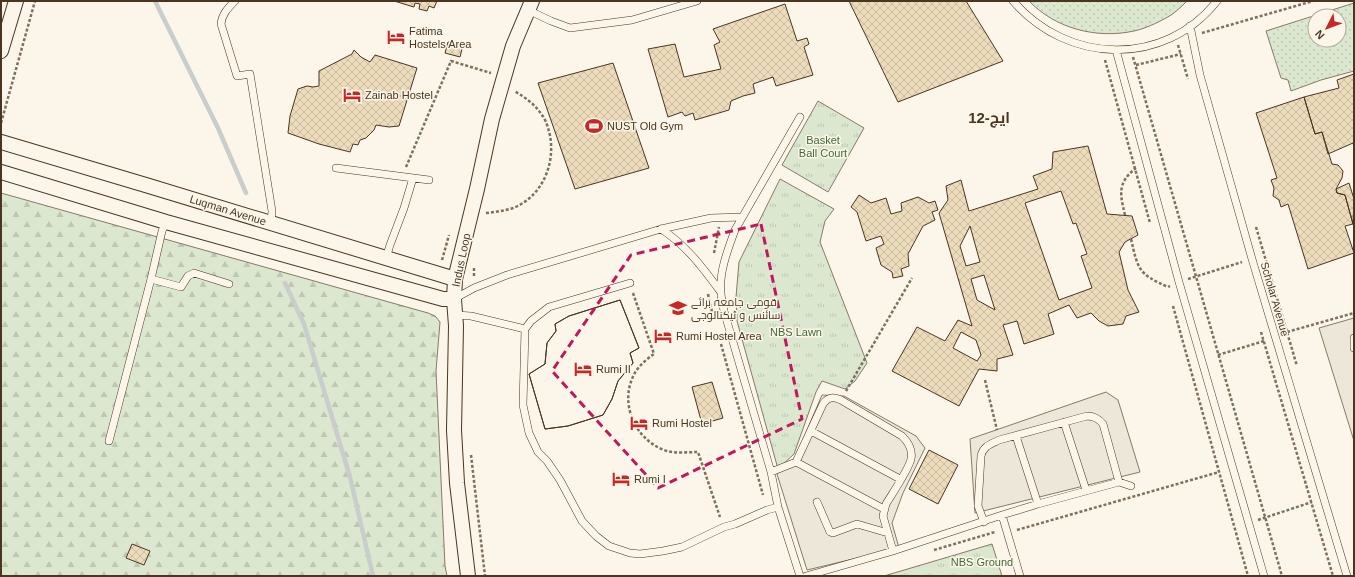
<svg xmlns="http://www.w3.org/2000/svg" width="1355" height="577" viewBox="0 0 1355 577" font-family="Arial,Cairo,sans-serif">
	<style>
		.grass { fill: url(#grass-dots); stroke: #887966; fill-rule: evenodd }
		.forest { fill: url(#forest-firs); stroke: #887966 }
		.park { fill: url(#park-tufts); stroke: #887966 }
		.parking { fill: #ede7d9; stroke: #887966 }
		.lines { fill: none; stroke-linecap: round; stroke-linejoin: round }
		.stream { stroke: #c9cecd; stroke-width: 4.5 }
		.building { fill: url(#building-cross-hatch); stroke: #4a3520; fill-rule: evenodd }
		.lane-casing { stroke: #4a3520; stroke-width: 8 }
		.street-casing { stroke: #4a3520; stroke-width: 16 }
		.path { stroke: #7f6f5c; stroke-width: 2.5; stroke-dasharray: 3 2; stroke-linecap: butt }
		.lane { stroke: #fbf6e9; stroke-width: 7 }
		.street { stroke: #fbf6e9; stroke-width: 14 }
		.marked { fill: none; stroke: #c2185b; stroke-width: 3; stroke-dasharray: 8 5; stroke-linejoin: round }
		.labels { text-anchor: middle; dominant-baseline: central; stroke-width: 3; stroke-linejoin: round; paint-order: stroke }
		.poi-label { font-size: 11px; fill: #4a3520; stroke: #fbf6e9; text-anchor: start }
		.park-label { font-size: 11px; fill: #436837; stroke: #fbf6e9 }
		.street-label { font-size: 11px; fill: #4a3520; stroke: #fbf6e9 }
		.district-label { font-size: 15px; font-weight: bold; fill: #4a3520; stroke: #fbf6e9 }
	</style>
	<defs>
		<pattern id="grass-dots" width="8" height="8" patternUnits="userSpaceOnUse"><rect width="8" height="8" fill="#dce7d0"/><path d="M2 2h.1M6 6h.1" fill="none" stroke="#bec7b2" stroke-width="1.8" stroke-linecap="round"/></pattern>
		<pattern id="forest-firs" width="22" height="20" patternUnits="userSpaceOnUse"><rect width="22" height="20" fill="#dce7d0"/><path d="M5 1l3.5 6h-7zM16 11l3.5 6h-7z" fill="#bec7b2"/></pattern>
		<pattern id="park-tufts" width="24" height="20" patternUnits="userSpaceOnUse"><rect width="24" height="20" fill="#dce7d0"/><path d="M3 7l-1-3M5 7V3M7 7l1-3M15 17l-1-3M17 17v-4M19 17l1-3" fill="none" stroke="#bec7b2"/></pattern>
		<pattern id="building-cross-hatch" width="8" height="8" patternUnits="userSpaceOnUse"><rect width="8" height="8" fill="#ecdcbc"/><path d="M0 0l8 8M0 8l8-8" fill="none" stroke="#ccbda1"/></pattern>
	</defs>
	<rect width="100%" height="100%" fill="#fbf6e9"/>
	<path class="grass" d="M1029,1h158c-6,6 -13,13 -21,17 -9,5 -22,11 -32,13 -37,8 -78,-2 -105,-30z
		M1354,3v68l-33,9 -30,11 -3,-11 -7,-2 -15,-47zM1315,16h24v24h-24z"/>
	<path class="forest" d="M1,193l427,120 7,3 5,6 -4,49 9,195 2,10h-446z"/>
	<path class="park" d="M818,101l46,27 -36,64 -46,-27z
		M780,179l54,30 -9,12 -5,21 47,121 -12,18 -10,8 -23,-8 -6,11 -22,62 -16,15 -41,-148 -1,-24 3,-35z
		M992,544l10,32h-118z"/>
	<path class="parking" d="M1354,318v123l-35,-113z
		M1106,392l12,8 22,72 -165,41 -5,-74z
		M822,395l22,1 72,40 9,12 -22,45 -11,30 7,25 -92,22 -30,-96 18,-16z"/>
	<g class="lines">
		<path class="stream" d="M155,1l63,127 28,65
			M285,283l19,41 46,153 23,99"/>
	</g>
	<path class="building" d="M394,1h43l-3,7 -5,-2 -2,5 -8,-2 1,-5 -5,-1 -1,4z
		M849,1h117l37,60 -105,41z
		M785,4l12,37 10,-3 2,6 -5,3 9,28 -37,11 -3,-9 -20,7 2,9 -12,3 -12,5 -2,9 -34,10 -2,-7 -8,3 -3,-4 -14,5 -20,-68 27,-5 9,33 37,-8 -7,-24 6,-3 -7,-13z
		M448,42l15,3 -3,12 -15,-4z
		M354,50l7,7 9,5 5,-7 42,13 -18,58 -10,1 -13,-2 -2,5 -8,8 -6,2 -2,5 -5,-1 -3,8 -31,-8 -31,-11 2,-17 8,-27 9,-3 6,1 6,-1v-15l33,-17z
		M613,63l36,105 -74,21 -37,-106z
		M1354,74v73l-1,-4 -25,11 -6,-22 -7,2 -11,-37 35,-9 -2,-8z
		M1304,97l11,37 7,-2 10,32 6,1 5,6 -1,7 -6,11 1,4 8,2 8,29 -8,2 9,27 -46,16 -20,-65 -7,3 -2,-7 -6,-4 1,-8 -3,-8 6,-2 -21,-65z
		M1088,146l19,68 25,2 6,19 -13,7 -6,10 9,38 11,22 -13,4 -3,8 -15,2 -9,-5 -8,-8 -14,5 -8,-13 -21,9 6,20 -30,10 -7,-23 -14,4 10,30 -16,4v12l-18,-2 -20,37 -67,-35 25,-44 28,14 13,-21 14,6 -33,-113 9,-13 -2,-14 15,-6 8,31 69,-22 -5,-13 19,-7 1,-17zM1061,191l12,33 3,-1 11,31 -6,2 11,32 -33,12 -34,-97zM970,226l10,36 -14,4 -6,-20zM984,275l11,35 -18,-10 -6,-21zM961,332l15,8 5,15 -4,6 -24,-13z
		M1349,183l5,16 -1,25 -8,-29 -8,-2 -1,-4z
		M859,195l12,8 15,-5 5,16 11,-3 -1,-8 17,-6 11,6 6,-2 3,9 -6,2 3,8 -12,6 -15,28 1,12 -8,3 2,7 -10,2 -1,-6 -11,-7 -5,-17 8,-4 -3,-8 -15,5 -9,-29 -6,-5z
		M620,300l19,48 -9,5 3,10 -15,18 -6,18 -9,16 -35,11 -23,3 -16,-55 16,-10 2,-21 9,-12 -1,-7 14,-8z
		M620,300l19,48 -9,5 3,10 -15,18 -6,18 -9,16 -35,11 -23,3 -16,-55 16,-10 2,-21 9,-12 -1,-7 14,-8z
		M712,382l11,36 -21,6 -10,-37z
		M929,450l29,15 -20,39 -29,-15z
		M132,544l18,7 -6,14 -18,-7z"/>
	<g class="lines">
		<g class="lane-casing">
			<path id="lane" d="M235,1c-7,7 -13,13 -14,23l16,52 13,-2 22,137 -1,12
				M1013,1c54,63 151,67 204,0
				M528,10l23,11 19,7 62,-8 65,-19
				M1190,26l10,49 52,184 95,317
				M1116,50l63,232 85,294
				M800,117l-65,113c-7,19 -16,42 -14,62 0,7 2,13 3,19l47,161 7,35 22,69
				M336,168l93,12
				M661,229c25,16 42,39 59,62
				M386,258l4,-13 14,-37 9,-30
				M151,279l30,8 7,-11 6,-3 35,11
				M630,283l-81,24 -18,14 -6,8 -2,76 6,28 9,19 9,9 13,19 22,41 14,15 13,10 21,7 10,1 23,-3 19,-4 42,-20 11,-3 32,-14 11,-3
				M454,299l20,-11 33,-13 154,-46 50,-11 30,-1
				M456,315l15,1 54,13
				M1354,338v10
				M1064,422l22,68
				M811,431l89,48
				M1016,436l22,68
				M109,441l42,-162 11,-48 4,-9
				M796,462l27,-58c5,-7 10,-8 18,-4l61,36c6,6 11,14 9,23 -2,10 -19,35 -25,45l-3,12 10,35
				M771,472l25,-10 88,47
				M817,502l13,30 3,1 24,-9 31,9
				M1002,515l36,-11 81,-22 12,4
				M984,522l-6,-16 3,-50c2,-10 10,-12 18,-16l88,-24c8,0 12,3 16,8l16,58
				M806,576l87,-25 109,-36 18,61"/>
		</g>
		<g class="street-casing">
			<path id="street" d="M1,51l15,-50
				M1,142l148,44 306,93
				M1,172l165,50 277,77h11
				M468,576l-11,-93 -3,-53 2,-104 -2,-27 1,-20 22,-90 15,-70 21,-73 19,-45"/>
		</g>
		<path class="path" d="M1202,33l111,-32
			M1178,45l10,34
			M1133,57l149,519
			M1105,60l45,163
			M1136,65l45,-11
			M1,123l34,-122
			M406,167l45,-106 40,12
			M486,213c9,-1 18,-2 27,-5 34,-13 47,-56 32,-88 -7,-13 -18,-22 -31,-29
			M1125,215c-5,-21 -8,-32 11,-47
			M1256,227l41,139
			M1131,239c7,30 7,35 37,48l2,-1
			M714,253l5,-26
			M442,260l7,-25
			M474,268v9
			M1188,279l54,-17
			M633,293l21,61c-6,4 -13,10 -18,17 -18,29 -3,67 28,79 11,4 23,2 34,2l22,65
			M708,294l4,18
			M1173,306l75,270
			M1261,332l72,244
			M1287,332l67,-19
			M721,344l42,151
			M1218,355l46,-14
			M985,380l12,50
			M846,391l66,-113
			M471,455l14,121
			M1258,520l54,-18
			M1017,530l202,-58
			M934,550l61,-18"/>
		<use href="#lane" class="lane"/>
		<use href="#street" class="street"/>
	</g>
	<path class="marked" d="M761,224l41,195 -144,69 -106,-117 79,-116z"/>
	<defs>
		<g id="hotel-bare" transform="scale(1.38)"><path d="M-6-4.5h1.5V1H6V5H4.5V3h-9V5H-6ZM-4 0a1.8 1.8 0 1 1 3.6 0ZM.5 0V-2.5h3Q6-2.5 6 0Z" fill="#c62828" stroke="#fbf6e9" stroke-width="2.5" paint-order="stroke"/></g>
		<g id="stadium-bare" transform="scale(1.38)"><path d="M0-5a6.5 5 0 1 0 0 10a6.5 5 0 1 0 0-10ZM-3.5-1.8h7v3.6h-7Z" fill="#c62828" stroke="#fbf6e9" stroke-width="2.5" paint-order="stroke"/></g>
		<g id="university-bare" transform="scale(1.38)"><path d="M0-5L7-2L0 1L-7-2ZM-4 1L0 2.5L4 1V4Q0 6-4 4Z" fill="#c62828" stroke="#fbf6e9" stroke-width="2.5" paint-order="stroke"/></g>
	</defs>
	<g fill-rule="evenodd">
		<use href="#hotel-bare" x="396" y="37"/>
		<use href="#hotel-bare" x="352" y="95"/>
		<use href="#stadium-bare" x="594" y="126"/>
		<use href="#university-bare" x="678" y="308"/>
		<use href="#hotel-bare" x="663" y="336"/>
		<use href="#hotel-bare" x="583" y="369"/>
		<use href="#hotel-bare" x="639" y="423"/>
		<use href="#hotel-bare" x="621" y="479"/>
	</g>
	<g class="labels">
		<g class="poi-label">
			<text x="409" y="31">Fatima<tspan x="409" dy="13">Hostels Area</tspan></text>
			<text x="365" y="95">Zainab Hostel</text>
			<text x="607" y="126">NUST Old Gym</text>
			<text x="691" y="302">قومی جامعہ برائے<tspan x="691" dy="13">سائنس و ٹیکنالوجی</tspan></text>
			<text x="676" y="336">Rumi Hostel Area</text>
			<text x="596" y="369">Rumi II</text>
			<text x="652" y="423">Rumi Hostel</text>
			<text x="634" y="479">Rumi I</text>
		</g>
		<g class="park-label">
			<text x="823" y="140">Basket<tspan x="823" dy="13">Ball Court</tspan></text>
			<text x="796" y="332">NBS Lawn</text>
			<text x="982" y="562">NBS Ground</text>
		</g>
		<g class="street-label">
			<text transform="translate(228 210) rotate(17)">Luqman Avenue</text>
			<text transform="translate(461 260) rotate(-78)">Indus Loop</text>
			<text transform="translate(1275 299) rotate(74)">Scholar Avenue</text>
		</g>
		<g class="district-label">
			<text x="989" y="117">ایچ-12</text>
		</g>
	</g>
	<rect width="1355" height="577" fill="none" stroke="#4a3520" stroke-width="4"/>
	<g transform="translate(1327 28) rotate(228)"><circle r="19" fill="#fbf6e9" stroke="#b4a999"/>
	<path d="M0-3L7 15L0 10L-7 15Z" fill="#c62828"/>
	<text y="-6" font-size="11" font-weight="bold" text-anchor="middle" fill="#4a3520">N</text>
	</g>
</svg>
